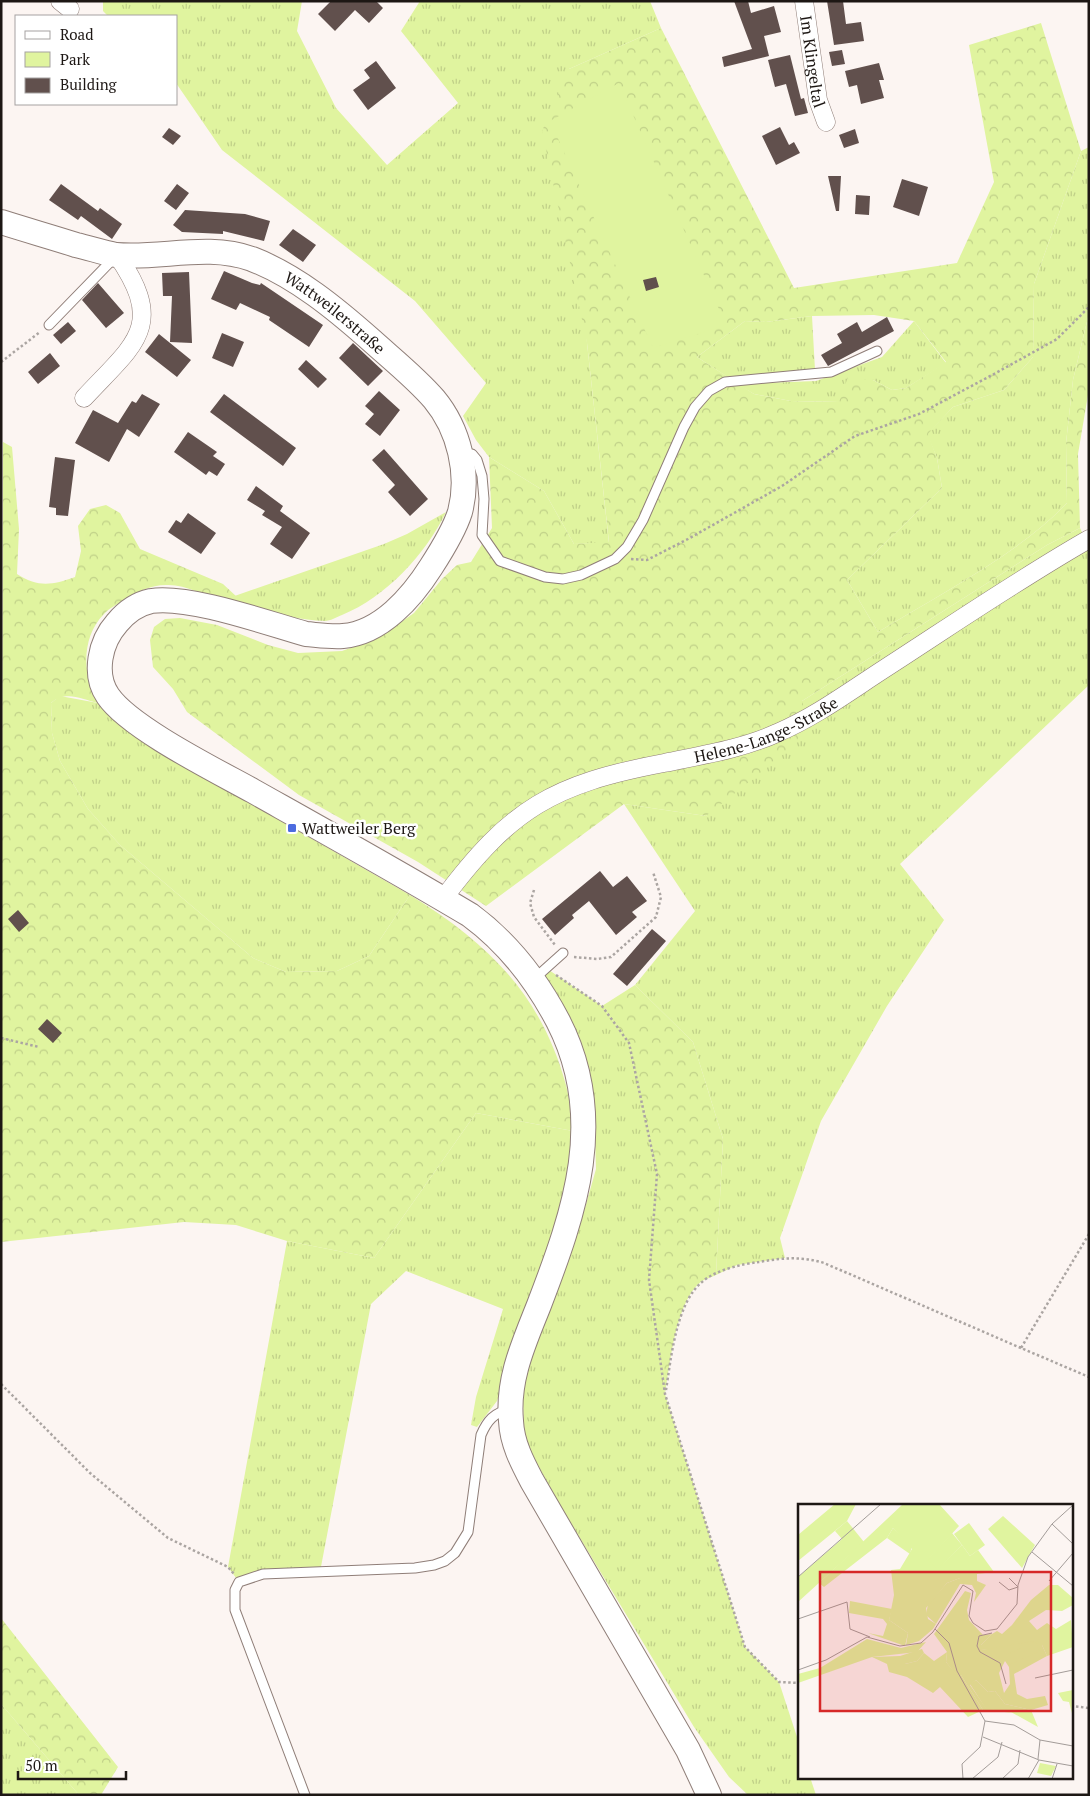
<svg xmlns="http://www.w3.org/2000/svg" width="1090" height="1796" viewBox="0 0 1090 1796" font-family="'PT Serif',serif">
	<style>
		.grass { fill: url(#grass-tufts) }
		.forest { fill: url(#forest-crowns); fill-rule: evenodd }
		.green { fill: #e0f49f }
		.building { fill: #61504d }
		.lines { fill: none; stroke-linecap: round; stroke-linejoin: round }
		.lane-casing { stroke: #8f7e78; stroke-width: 11 }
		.street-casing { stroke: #8f7e78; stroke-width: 19 }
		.secondary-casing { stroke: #8f7e78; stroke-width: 26 }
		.path { stroke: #aba5a2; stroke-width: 2.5; stroke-dasharray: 2.5 2.5; stroke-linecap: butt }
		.lane { stroke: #fff; stroke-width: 9 }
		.street { stroke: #fff; stroke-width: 18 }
		.secondary { stroke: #fff; stroke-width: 24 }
		.poi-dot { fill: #4c6bdf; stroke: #fff; stroke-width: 2 }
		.labels { text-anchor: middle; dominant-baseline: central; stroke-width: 5; stroke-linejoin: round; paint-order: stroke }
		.street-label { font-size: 16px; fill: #1d1714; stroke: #fff }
		.poi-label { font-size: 16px; fill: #1d1714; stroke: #fff; text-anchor: start }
		.inset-road { fill: none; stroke: #a39c99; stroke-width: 1 }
		.view { fill: #d62828; fill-opacity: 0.15; stroke: #d62828; stroke-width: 2.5 }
		.inset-edge { fill: none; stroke: #1d1714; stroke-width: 2.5 }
	</style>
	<defs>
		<pattern id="grass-tufts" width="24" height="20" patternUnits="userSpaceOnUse" patternTransform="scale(1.25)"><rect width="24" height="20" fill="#e0f49f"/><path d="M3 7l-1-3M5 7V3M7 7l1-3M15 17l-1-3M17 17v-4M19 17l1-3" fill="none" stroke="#c0d088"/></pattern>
		<pattern id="forest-crowns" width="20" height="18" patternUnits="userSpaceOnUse" patternTransform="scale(1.25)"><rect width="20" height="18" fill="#e0f49f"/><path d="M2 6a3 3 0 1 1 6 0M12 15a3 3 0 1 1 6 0" fill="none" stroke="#c0d088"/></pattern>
	</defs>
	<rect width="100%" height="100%" fill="#fcf5f2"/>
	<path class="grass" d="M103,1h199l-5,30 39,77 51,57 71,-62 -57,-72 19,-30h230l11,27 -92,41 18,274 22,200 -35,1 -30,-53 -55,-34 -13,-17 -13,-24 23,-33 -71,-82 -193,-151 -46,-67v-67h-68l-5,-5z
		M1089,147v166l-16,67 -7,63 1,60c-48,51 -129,92 -189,129l-31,-52 95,-92 -5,-30 -10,-24 26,-27 51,-17 29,-33 1,-73 47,-133z
		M812,316l3,54 -86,8 -32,-21 48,-36 21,1z
		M914,321l32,42 -40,25 -14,2 -19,-10 -34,22 -48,-1 -37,-7 -17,-10 79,-3 66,-24z
		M446,512c-20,42 -60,85 -104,103 -5,2 -12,6 -17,6 -34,-1 -69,-13 -102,-21l161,-56 23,-10z
		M1080,528l9,19v138l-189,179 44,56 -57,86 -66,115 -41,117 5,20 -48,7 -21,10 7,-136 -30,-97 -58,-57 60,-74 -71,-107 82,12 96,-115 245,-156z
		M60,696l38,7 20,20 39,27 253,145 -41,61 -32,15 -51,1 -33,-14 -133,-113 -32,-36 -28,-48 -8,-28 -1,-30z
		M546,968l56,38 27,37 28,131 -8,106 16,114 80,253 34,35 20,61v34h11l6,18h-68l-19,-18 -35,-50 -134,-222 -25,-45 -11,-24 -1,-41 5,-32 57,-155 11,-39 -2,-64 -5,-31 -48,-101z
		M476,1113l97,18 -1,44 -75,226 -20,26 -6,-2 5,-28 27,-88 -97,-38 -35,33 -51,268 -57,2 -24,8 -11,-15 59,-326 87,17z
		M1,1704l78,91h-78z"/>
	<path class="forest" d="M1041,23l40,128 -47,133 -1,73 -29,33 -51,17 -25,27 9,24 5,30 -95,92 31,52c60,-37 141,-78 189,-129l-1,-60 7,-63 16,-67v76l-11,65 2,74 -33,17 -245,156 9,27 -32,30 -73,58 -82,-12 -138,102 -68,-44 -119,-67 -112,-83 -14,-23 -20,-22 -3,-27 4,-13 11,-8 15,-1 37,7 51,20 30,8 44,-2 38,-14 34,-24 28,-34 15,-14 14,-3 21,-34 -3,-71 55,34 30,53 35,-2 -22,-199 -45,-212 27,-62 92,-41 133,260 163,-25 37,-81 -25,-137zM874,315l40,6 32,41 -40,26 -14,2 -19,-10 -25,-3 -9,25 -48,-1 -37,-7 -57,-37 48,-36 21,1 46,-6z
		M3,442l9,5 7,82 -2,45c22,14 35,11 58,3l6,-26 -3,-25 12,-17 16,-4 14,8 20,36 83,35 14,13c-5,1 -11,4 -15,3 -19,-4 -36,-16 -56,-15 -15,0 -30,7 -43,15 -6,5 -14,8 -19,14 -23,23 -22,62 -6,89 -17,-4 -32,-13 -47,0l1,30 8,28 28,48 32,36 133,113 33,14 51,-1 32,-15 41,-61c78,48 131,99 156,190 4,15 5,31 7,46l-97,-18 -102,145 -87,-17 -51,-16 -52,-3 -183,20z
		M635,985l58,57 30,97 -7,136c-4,2 -10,4 -14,6 -26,19 -32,82 -37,113l-16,-114 8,-106 -28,-131 -27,-37z
		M1,1618l117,149 -17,28h-22l-78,-91z"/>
	<path class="green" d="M619,83l107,242 -73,23 -103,-227z"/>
	<path class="building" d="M331,1h45l7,7 -14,15 -14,-13 -20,21 -17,-17z
		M734,1h14l3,12 23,-7 7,26 -17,4 5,20 -45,11 -2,-10 30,-8z
		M827,1h16l3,23 15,-2 3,19 -30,4z
		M842,50l3,14 -13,2 -3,-14z
		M790,55l11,44 3,-1 4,15 -13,3 -9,-32 -11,3 -7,-27z
		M376,61l20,27 -28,22 -15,-20 17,-12 -6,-8z
		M879,63l5,17h-5l5,18 -23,6 -4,-19 -8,2 -4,-16z
		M780,127l9,18 5,-3 6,11 -24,12 -14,-29z
		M169,128l12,8 -8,9 -11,-8z
		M855,129l4,14 -15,5 -5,-13z
		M828,176h13l-2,35h-3z
		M902,179l26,8 -9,29 -26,-9z
		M61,184l37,27 2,-3 22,16 -10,15 -31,-23 -3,4 -29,-20z
		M177,184l12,9 -13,17 -12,-9z
		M856,195l14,1 -1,19 -14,-1z
		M185,210l60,4 25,7 -6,20 -41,-10v3l-41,-2 -9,-7z
		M293,229l23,16 -13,17 -24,-17z
		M224,271l28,12 8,2 1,-2 62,42 -14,22 -40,-27 1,-3 -30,-14 -4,7 -25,-11z
		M189,272l3,71 -22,-1 2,-46h-9l-1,-23z
		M656,277l3,10 -13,4 -3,-11z
		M98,283l26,30 -18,15 -24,-28z
		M887,317l7,14 -66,35 -7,-11 21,-12 -5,-9 20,-12 5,10z
		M68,322l8,9 -15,13 -8,-9z
		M222,333l22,9 -11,25 -21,-9z
		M159,334l32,26 -14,17 -32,-25z
		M353,343l30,28 -15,15 -29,-28z
		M50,353l10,13 -22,18 -10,-12z
		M306,360l21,19 -9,9 -20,-19z
		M379,391l21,19 -20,26 -15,-12 9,-10 -9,-8z
		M142,394l18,10 -21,33 -12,-8 -18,33 -34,-19 18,-33 25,13 14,-22 4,2z
		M224,394l72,54 -13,18 -73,-54z
		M188,432l29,20 -4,4 12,8 -8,12 -8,-5 -3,4 -32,-23z
		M384,449l44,50 -18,17 -22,-24 7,-7 -23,-25z
		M55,457l20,3 -7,56 -12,-1v-7l-7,-1z
		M256,486l27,20 -3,5 30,22 -18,26 -22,-15 12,-17 -20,-12 3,-4 -18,-11z
		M188,513l28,20 -15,21 -33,-22 8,-12 5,3z
		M600,871l13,16 14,-11 20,25 -15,11 5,5 -21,18 -27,-34 -17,14 2,3 -19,17 -13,-16z
		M18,910l11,13 -10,9 -11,-13z
		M652,929l14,12 -39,45 -14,-12z
		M47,1019l15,14 -9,10 -15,-14z"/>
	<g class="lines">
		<g class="lane-casing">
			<path id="lane" d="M49,325l66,-68
				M461,455l11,-1 5,6 5,16 2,23 -2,36 18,26 45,16 18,2 18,-4 34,-16 12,-12 16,-27 41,-93 11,-20 14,-16 16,-9 106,-10 46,-21
				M534,979l29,-26
				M305,1795l-70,-185v-20l4,-8 24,-8 152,-6 19,-3 11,-4 10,-8 13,-21 13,-97c6,-14 13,-23 29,-25"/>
		</g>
		<g class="street-casing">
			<g id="street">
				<path d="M60,1l10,8"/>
				<path id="s1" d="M804,1l14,99 8,22"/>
				<path d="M84,398c50,-54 83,-71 33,-143"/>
				<path id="s2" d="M443,899c68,-91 110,-115 221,-136 38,-8 78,-14 113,-30 38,-16 73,-42 107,-64 68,-44 135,-90 205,-130"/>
			</g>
		</g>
		<g class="secondary-casing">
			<g id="secondary">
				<path id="s3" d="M1,222c25,8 50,15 75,23 14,3 27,8 40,10 46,4 91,-12 136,4 44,17 84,50 119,81 21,19 45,38 63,59 25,30 36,75 26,113 -6,19 -18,38 -29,55 -19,30 -50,66 -88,69 -12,1 -25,-1 -37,-2 -39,-11 -117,-39 -155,-33 -14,3 -25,11 -34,22 -17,19 -24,51 -9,73 22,32 109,75 145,95 73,41 145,81 217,124 38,28 66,64 88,106 50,97 17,190 -19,284 -15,38 -32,74 -28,116 1,22 11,41 21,60l156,269 21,45"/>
			</g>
		</g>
		<path class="path" d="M1,362l39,-30
			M631,559l16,1 41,-21 94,-53 73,-50 64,-22 75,-40 63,-35 32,-32
			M534,890l-4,13 4,14 21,28
			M574,957l23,2 14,-2 45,-40 5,-20 -8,-25
			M556,975l46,31 27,37 28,131 -8,106 16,114 80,253 34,35 20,1
			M1,1038l38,9
			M1089,1234l-68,114 68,29
			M1,1384l89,89 78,65 60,29 6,7
			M666,1390c5,-31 10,-87 36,-108 13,-12 40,-18 57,-20 22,-4 43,-6 65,1l197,85
			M1071,1706l18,2"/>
		<use href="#lane" class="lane"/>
		<use href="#street" class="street"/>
		<use href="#secondary" class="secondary"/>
	</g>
	<rect class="poi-dot" x="287" y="823" width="10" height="10" rx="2.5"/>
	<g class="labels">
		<g class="street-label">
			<text stroke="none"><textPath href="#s1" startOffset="61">Im Klingeltal</textPath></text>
			<text stroke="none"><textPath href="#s3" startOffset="356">Wattweilerstraße</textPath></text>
			<text stroke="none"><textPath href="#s2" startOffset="376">Helene-Lange-Straße</textPath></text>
		</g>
		<g class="poi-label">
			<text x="302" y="828">Wattweiler Berg</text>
		</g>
	</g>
	<g transform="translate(798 1504)">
		<rect width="275" height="275" fill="#fcf5f2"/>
		<path d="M49,17l17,21 -66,60v-25l44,-38 -7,-8zM95,24l19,18 -2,8 -23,-16zM154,29l10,12 -25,25 -10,-10zM162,74v6l-24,40 -10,-9 2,-11 19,-21zM251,81h9l15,13v7l-11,6 -16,-1 -17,11 8,9 10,-7 9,6 15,-9 2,27 -26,9 -5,-11 -61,5v-5l11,-11 5,-3 5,3 10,-9 19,-25zM52,97l42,8 -3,11 19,13 -3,13 -37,-13 15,3 4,-12 -4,-5 -34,-6zM69,135l34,9 25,-6 -9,10 -45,5 -74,26v-9l22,-6zM149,148l-1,10 11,13h4l22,35 -15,7 -28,-30 -7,6 -26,-16 -18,-5 -2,-8h18l12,-3 7,-8 10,8zM178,176l12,12 7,-1 10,13 26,6 7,17 -27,-15 -25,-3 -16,-25z" fill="#e0f49f"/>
		<path d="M37,0h21l-9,17 -49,40v-26zM105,0h36l20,22 -31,34 9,9 25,-24 8,11 8,-6 16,22 -17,2v7l9,4 -12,17 2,-9 -4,-8 -12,-1v-6l-13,5 -21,25 2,11 8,5 -3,5 -14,12 -13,4 2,-12 -19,-13 5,-25 -3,-25 9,-1 12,-20 -19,-21 -6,10 -63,49 -5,-4zM167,87l6,2 -4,17 2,10 14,15 9,-1 -11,11v5l53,-9 8,4 5,11 -33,18 3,20 10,5 18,-3 3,9 -17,5 -26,-6 -10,-13 -7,1 -12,-12 -6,5 16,23 29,5 -32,-3 -22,-35 -4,1 -11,-14 1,-10 -13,-18zM207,157l4,6 1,17 -6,9 -5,-20zM124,145l2,4 -7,8 -12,3h-18l-15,-7 28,-1zM275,186v27l-4,-15 -6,-1 -5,-8z" fill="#e0f49f" fill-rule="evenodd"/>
		<path d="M205,12l32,29 -13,23 -34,-39zM171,19l16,22 -15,11 -16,-22zM237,138l5,9 -31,14 -3,-10zM242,259l16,3 -5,10 -14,-3z" fill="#e0f49f"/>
		<path class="inset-road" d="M254,20l21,20M234,48l41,34M0,73l83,-73M251,77l24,-28M201,78l10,8 9,-3 -9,-9M0,115l49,-17 3,27 20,8M137,125l14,14 8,28 28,50 -5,26 -18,17 1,15M194,129l-13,3 -2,10 3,6 20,11 6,21M0,166l28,-10 41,-23 33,9 21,-3 12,-11 30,-47 10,6 -4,25 4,7 12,8 12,-2 20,-25 1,-19 10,-28 24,-33 21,-19M237,174l38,-8M187,217l29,4 26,15 33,6M185,233l56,23 34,6M240,255l2,-19M174,275l26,-22 4,-15M204,275l16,-15 2,-14M230,275l11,-19M254,275l5,-15"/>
		<path class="view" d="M22,68h231v139h-231z"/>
		<rect width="275" height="275" class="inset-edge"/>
	</g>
	<rect width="1090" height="1796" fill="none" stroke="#1d1714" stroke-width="5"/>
	<rect x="15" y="15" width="162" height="90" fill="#ffffff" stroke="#a5a2a1"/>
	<rect x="25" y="31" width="25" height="8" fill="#ffffff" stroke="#a5a2a1"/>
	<text x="60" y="40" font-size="15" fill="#1d1714">Road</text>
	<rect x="25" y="52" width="25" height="15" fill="#e0f49f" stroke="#a5a2a1"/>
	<text x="60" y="65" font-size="15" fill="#1d1714">Park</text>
	<rect x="25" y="78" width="25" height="15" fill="#61504d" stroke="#a5a2a1"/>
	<text x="60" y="90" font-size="15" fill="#1d1714">Building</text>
	<path d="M18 1771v8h108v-8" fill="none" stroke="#1d1714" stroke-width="2.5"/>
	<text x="25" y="1771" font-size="15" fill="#1d1714" stroke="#ffffff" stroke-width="4" paint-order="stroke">50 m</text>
</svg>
